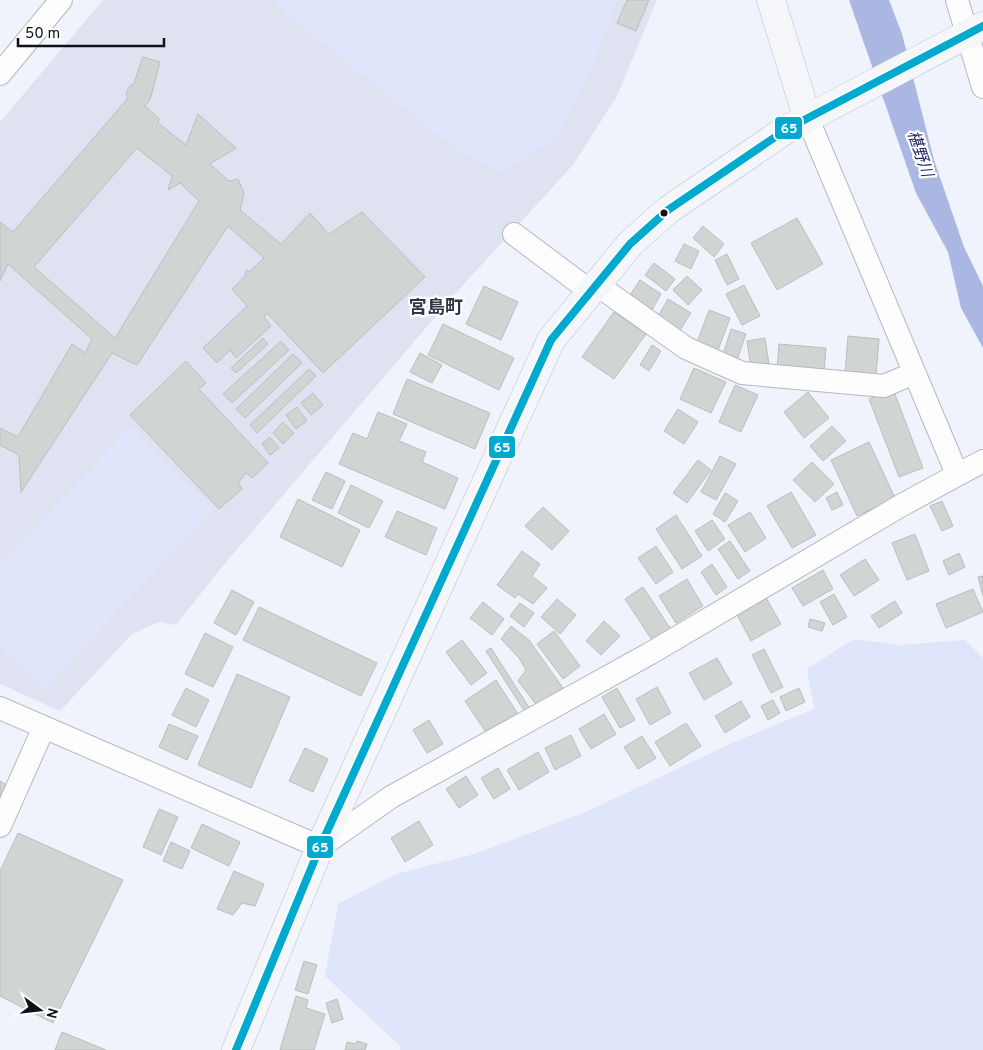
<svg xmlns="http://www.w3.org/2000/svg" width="983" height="1050" viewBox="0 0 983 1050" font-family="Overpass,'Noto Sans JP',sans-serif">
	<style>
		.built { fill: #dfe3f1 }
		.green { fill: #dfe5fa }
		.water { fill: #abb7e3 }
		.building { fill: #d0d4d3; stroke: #babebd; fill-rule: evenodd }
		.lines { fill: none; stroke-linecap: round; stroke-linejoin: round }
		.minor-casing { stroke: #b5b8c0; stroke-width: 24 }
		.major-casing { stroke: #bcbfc7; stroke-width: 29 }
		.minor { stroke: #fdfdfe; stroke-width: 22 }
		.major { stroke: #f4f6f9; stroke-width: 28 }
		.bus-1-casing { stroke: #fff; stroke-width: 11 }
		.bus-1 { stroke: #00a9ce; stroke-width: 8 }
		.bus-dot { fill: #0f1119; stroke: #fff; stroke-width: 2 }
		.labels { text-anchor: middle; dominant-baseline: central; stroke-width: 4.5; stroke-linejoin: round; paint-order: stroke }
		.water-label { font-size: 16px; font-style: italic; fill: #1e256a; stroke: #fff }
		.quarter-label { font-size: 18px; font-weight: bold; fill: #303547; stroke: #fff }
		.line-badge { stroke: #fff; stroke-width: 2 }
		.badge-label { font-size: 14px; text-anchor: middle; font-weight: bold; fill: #fff }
	</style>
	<rect width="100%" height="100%" fill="#f0f3fb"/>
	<path class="built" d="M103,0h554l-40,96 -44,69 -119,130 -233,273 -45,57 -17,-3 -27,12 -72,77 -60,-27v-562z"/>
	<path class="green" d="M274,0h343l-25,69 -36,68 -53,36 -48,-25 -163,-129z
		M131,426l82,83 -168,180 -45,-42v-82z
		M854,639l43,6 68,-5 18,18v392h-583l1,-3 -76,-71 13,-72 58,-30 78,-20 114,-43 144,-68 82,-34 -7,-40z"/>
	<path class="water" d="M849,0h40l13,34 32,126 30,87 19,39v62l-22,-40 -13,-56 -32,-59z"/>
	<path class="building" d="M627,0h22l-13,31 -19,-8z
		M143,57l17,5 -10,38 -5,6 14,13 -1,4 28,22 12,-31 38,34 -26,16 19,17 9,-2 6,14 -4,17 41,34 29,-31 19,21 33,-22 63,65 -102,96 -56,-60 -3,4 7,9 -35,32 -6,-8 -13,13 -14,-15 44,-42 -15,-17 13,-13 1,-6 3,2 15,-14 -36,-32 -91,139 -25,-12 -91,139 -2,-37 -19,-10v-17l18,9 54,-93 13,9 7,-14 -84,-75 -8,17v-59l13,10 115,-134 -2,-4 3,-7 5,-4zM137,148l35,28 -4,14 12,-7 19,18 -84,137 -81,-71z
		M797,218l26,46 -46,26 -26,-47z
		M703,226l21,18 -10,13 -21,-19z
		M684,244l15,7 -8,18 -16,-8z
		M727,254l12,25 -12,6 -12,-25z
		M654,263l21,16 -9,12 -21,-16z
		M687,276l15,14 -14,15 -15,-15z
		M640,280l21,14 -9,16 -22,-15z
		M744,285l16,31 -18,9 -16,-31z
		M484,286l34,16 -17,38 -35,-16z
		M668,299l23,14 -11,17 -22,-14z
		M709,310l21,8 -12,32 -21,-8z
		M614,312l32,22 -32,45 -32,-22z
		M443,324l71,34 -15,32 -71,-35z
		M731,329l15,5 -10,29 -14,-5z
		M848,336l31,3 -3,36 -31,-2z
		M263,338l5,6 -32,29 -5,-5z
		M765,338l4,26 -18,3 -4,-26z
		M281,341l8,9 -57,53 -9,-9z
		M779,344l47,4 -2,24 -47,-3z
		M652,345l9,6 -12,20 -9,-6z
		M420,353l22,12 -10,18 -22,-11z
		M293,354l9,9 -57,55 -9,-9z
		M186,361l20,22 -7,6 69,74 -16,15 -6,-5 -8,10 4,6 -23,20 -89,-94z
		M694,368l32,14 -15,31 -31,-14z
		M309,369l7,7 -59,57 -7,-8z
		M407,379l83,34 -15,36 -82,-35z
		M735,385l23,10 -17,37 -22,-10z
		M893,389l30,79 -24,9 -30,-78z
		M808,392l21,26 -25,20 -20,-26z
		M313,393l10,12 -12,10 -10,-12z
		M297,407l10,14 -11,8 -10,-14z
		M678,409l20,13 -14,22 -20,-13z
		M378,412l29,12 -8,17 27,11 -4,10 36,16 -13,31 -106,-45 14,-31 14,6z
		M283,422l11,11 -11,11 -10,-11z
		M832,426l14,15 -23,20 -13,-15z
		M270,437l9,11 -9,7 -8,-11z
		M869,442l26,56 -38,18 -26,-56z
		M720,456l16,8 -20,36 -15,-8z
		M698,460l13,10 -24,33 -14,-10z
		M812,462l22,22 -19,18 -22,-22z
		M326,472l19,9 -13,28 -20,-9z
		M351,485l32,16 -14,27 -31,-15z
		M791,492l25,43 -24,13 -25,-42z
		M837,492l6,13 -11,5 -6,-12z
		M725,493l13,8 -13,21 -12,-8z
		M298,499l62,31 -18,37 -62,-30z
		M942,501l11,25 -11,5 -12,-25z
		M543,507l26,24 -17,19 -27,-24z
		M397,511l40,17 -11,27 -41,-18z
		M750,512l16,26 -21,14 -17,-27z
		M676,515l26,41 -20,13 -26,-40z
		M712,520l13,19 -17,12 -13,-20z
		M915,534l14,37 -22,9 -15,-37z
		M730,541l20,30 -12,8 -20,-30z
		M656,546l17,26 -17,12 -18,-26z
		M522,551l18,13 -8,12 15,12 -14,16 -15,-10 -3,4 -18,-13z
		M959,553l6,14 -16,8 -6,-14z
		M865,559l14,21 -25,16 -14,-21z
		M712,564l15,23 -11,8 -15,-23z
		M823,570l10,19 -30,17 -11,-18z
		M983,576v20l-5,-19z
		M687,579l16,27 -27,17 -17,-27z
		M643,587l27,41 -18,12 -27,-41z
		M973,589l10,23 -37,16 -10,-24z
		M232,590l22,12 -18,33 -22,-12z
		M834,594l13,23 -14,8 -13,-23z
		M765,596l16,28 -30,17 -15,-28z
		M557,599l19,16 -16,19 -19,-17z
		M895,601l7,12 -23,15 -8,-12z
		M483,602l21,17 -12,16 -22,-17z
		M520,603l14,10 -10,14 -14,-11z
		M259,607l118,56 -16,33 -118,-56z
		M810,619l15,4 -3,8 -14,-4z
		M604,621l16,15 -19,19 -15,-14z
		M511,626l18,14 34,48 -24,20 -21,-27 8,-11 -7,-12 -18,-19z
		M554,631l26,35 -17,13 -26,-35z
		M205,633l28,14 -20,40 -28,-13z
		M462,640l25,33 -16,12 -25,-33z
		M491,648l39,61 -5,3 -39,-61z
		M764,649l19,38 -12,6 -19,-38z
		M717,658l15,26 -28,16 -15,-27z
		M237,674l53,23 -39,91 -53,-23z
		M496,680l22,34 -31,20 -22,-33z
		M657,687l14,26 -21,12 -14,-26z
		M186,688l23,12 -13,27 -24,-12z
		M617,688l18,32 -15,8 -18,-31z
		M799,688l6,14 -19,9 -6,-14z
		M773,700l7,13 -12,7 -7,-14z
		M741,701l9,16 -25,16 -10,-17z
		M604,714l12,20 -25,15 -12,-20z
		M429,720l14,24 -16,9 -14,-23z
		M686,723l15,23 -31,20 -15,-24z
		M169,724l29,12 -11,24 -28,-13z
		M571,735l10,21 -26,14 -10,-22z
		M642,736l14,22 -18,11 -14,-22z
		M305,748l23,11 -15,33 -24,-11z
		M538,752l11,20 -30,18 -12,-20z
		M498,768l12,21 -16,10 -13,-21z
		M466,776l12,19 -19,13 -13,-19z
		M0,781l7,4 -7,15z
		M159,809l19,8 -17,38 -18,-8z
		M419,821l14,24 -28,17 -14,-24z
		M202,824l38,18 -11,24 -38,-18z
		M18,833l105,47 -70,143 -53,-27v-125z
		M171,842l19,9 -8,18 -19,-8z
		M234,871l30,13 -9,22 -13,-3 -9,12 -16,-6z
		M304,961l13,4 -9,29 -13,-4z
		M296,996l12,4 -2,8 19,6 -11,36h-34z
		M337,999l6,20 -11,4 -6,-20z
		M62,1032l44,18h-51z
		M357,1041l10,3 -2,6h-20l2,-8 8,2z"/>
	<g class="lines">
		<g class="minor-casing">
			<path id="minor" d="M957,0l26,87
				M0,74l61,-74
				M807,117l150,357
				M514,234l76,57
				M596,284l90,64 56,25 142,13 30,-13
				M0,708l320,139 71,-50 258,-143 253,-149 81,-44
				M0,826l44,-99"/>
		</g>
		<g class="major-casing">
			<path id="major" d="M771,0l36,117
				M236,1050l84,-203 231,-507 79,-96 38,-34 119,-81 196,-103"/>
		</g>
		<use href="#minor" class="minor"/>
		<use href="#major" class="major"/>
		<g class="bus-1-casing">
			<path id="bus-1" d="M236,1050l84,-203 231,-507 79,-96 38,-34 119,-81 196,-103"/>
		</g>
		<use href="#bus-1" class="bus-1"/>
	</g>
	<circle class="bus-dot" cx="664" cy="213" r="4.5"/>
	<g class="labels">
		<g class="water-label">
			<text transform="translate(919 154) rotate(71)">椹野川</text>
		</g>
		<g class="quarter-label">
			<text x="436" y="308">宮島町</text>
		</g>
	</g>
	<g class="line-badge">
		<rect x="774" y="116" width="29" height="24" rx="5" fill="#00a9ce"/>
		<rect x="488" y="435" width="28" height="24" rx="5" fill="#00a9ce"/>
		<rect x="306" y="835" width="28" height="24" rx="5" fill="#00a9ce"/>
	</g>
	<g class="badge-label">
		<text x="789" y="133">65</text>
		<text x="502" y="452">65</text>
		<text x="320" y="852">65</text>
	</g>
	<g transform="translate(40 1010) rotate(105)" stroke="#ffffff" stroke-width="4" paint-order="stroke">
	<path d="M0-4L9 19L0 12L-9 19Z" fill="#0f1119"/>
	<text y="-8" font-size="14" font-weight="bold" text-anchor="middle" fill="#0f1119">N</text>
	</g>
	<path d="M18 38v8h146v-8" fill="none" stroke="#0f1119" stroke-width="2.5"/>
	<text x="25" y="38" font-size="15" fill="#0f1119" stroke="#ffffff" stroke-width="4" paint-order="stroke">50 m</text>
</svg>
